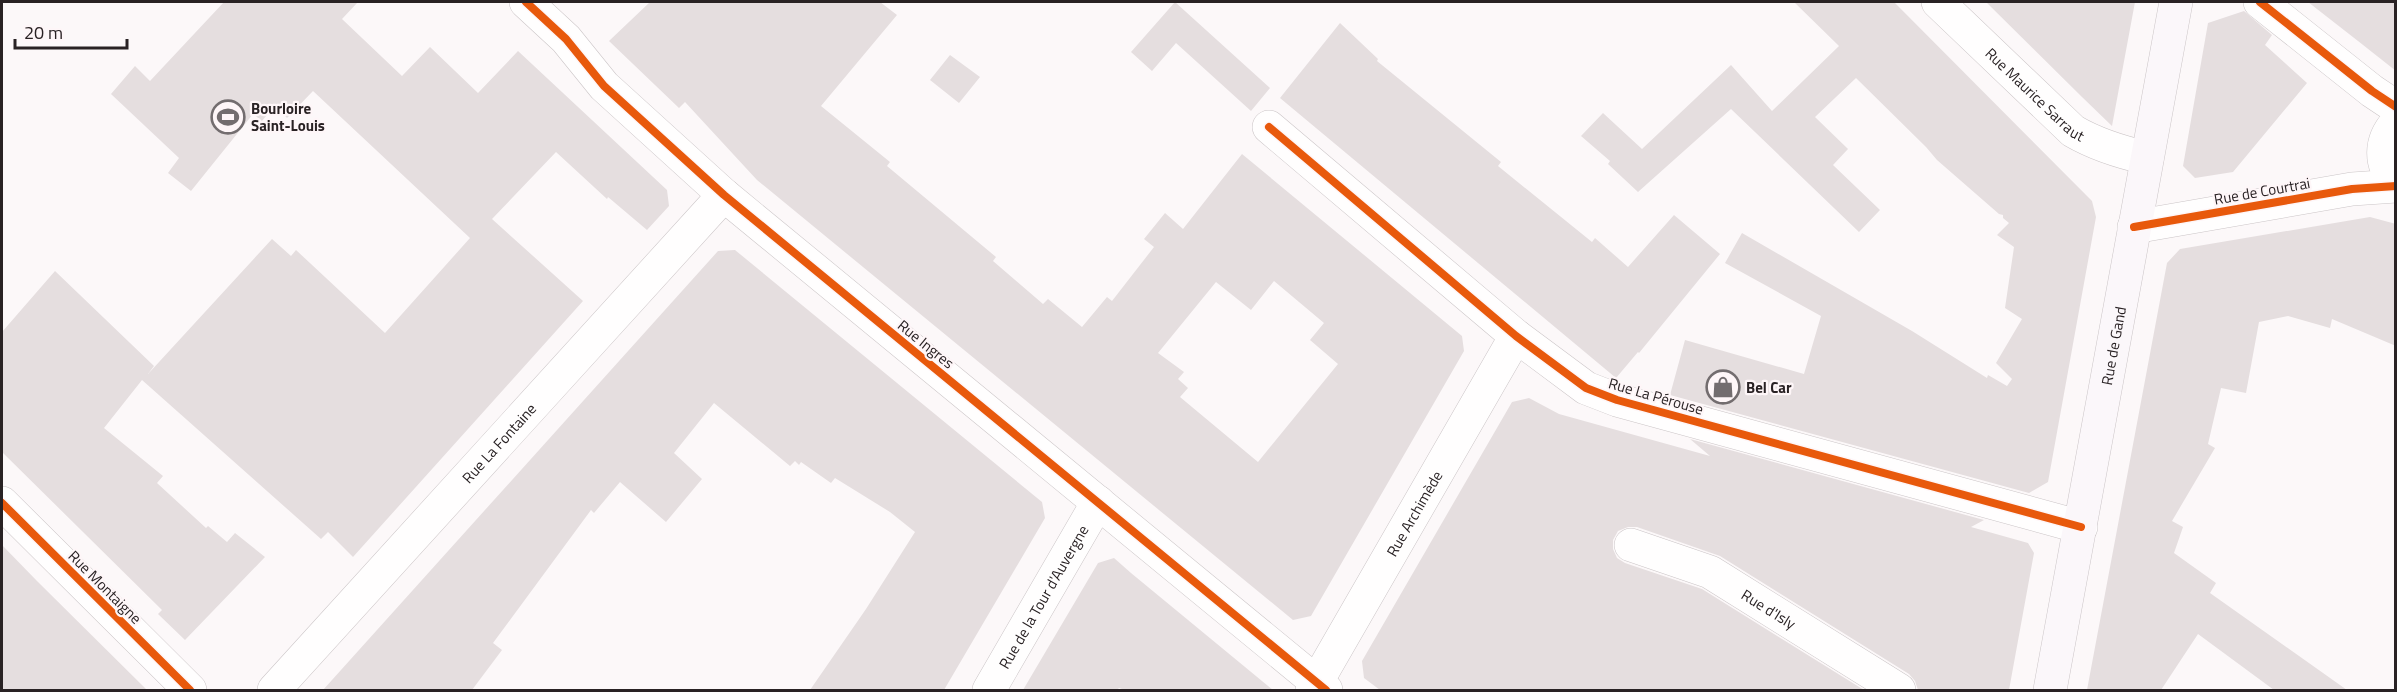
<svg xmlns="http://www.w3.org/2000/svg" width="2397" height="692" viewBox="0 0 2397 692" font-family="'Titillium Web',sans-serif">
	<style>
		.building { fill: #e5dedf; fill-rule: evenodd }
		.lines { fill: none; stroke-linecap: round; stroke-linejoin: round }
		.minor-casing { stroke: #cbc5c7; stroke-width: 34 }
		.tertiary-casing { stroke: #cbc5c7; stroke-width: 34 }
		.secondary-casing { stroke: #cbc5c7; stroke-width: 34 }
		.minor { stroke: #fffefe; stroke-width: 33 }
		.tertiary { stroke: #fffefe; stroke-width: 33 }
		.secondary { stroke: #fbf7fa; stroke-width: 33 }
		.cycleway-casing { stroke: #fef6f8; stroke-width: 11 }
		.cycleway { stroke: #e8590c; stroke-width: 8 }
		.labels { text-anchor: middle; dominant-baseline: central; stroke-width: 4.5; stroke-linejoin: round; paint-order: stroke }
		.street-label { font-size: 15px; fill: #292224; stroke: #fef6f8 }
		.poi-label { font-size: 15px; font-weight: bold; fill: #292224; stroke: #fef6f8; text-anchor: start }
	</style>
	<rect width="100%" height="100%" fill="#fcf8f9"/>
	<path class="building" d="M224,2h134l-16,17 60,57 28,-29 48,46 40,-42 149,139 2,16 -22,24 -39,-33 -1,2 -51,-47 -64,67 91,82 -230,256 -25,-25 -7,7 -179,-159 -38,48 59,48 -6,7 49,45 2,-2 19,16 8,-9 30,24 -80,83 -27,-26 4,-4 -160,-158v-120l53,-61 99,95 -6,8 124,-135 19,17 5,-6 89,83 85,-95 -157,-147 -26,27 -12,-13 -13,16 -9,-7 -62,77 -23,-18 11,-15 -68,-64 24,-28 15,15z
		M650,2h230l17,13 -76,91 69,56 -3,4 109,91 -3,4 50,43 5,-5 34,28 25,-30 5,4 42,-54 -10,-8 21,-26 18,16 59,-75 220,182 2,15 -153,265 -18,4 -536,-440 -72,-78 -6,6 -70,-67zM1274,281l50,42 -14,17 28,24 -80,98 -78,-65 8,-9 -10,-9 6,-7 -26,-19 58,-71 35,28z
		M1175,2l95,86 -19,23 -75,-68 -24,28 -21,-19z
		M1794,2h100l198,199 4,16 -48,265 -19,11 -359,-98 15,-55 119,34 17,-58 -96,-53 17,-30 170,98 75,47 1,-3 19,11 5,-7 -16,-16 26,-44 -17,-11 9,-61 -17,-12 12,-12 -6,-5v-3l-4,-1 -62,-54 -11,-13 -70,-69 -41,39 33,32 -15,16 47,45 -21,22 -128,-123 -93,83 -30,-28 2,-3 -29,-25 22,-23 39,36 89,-84 41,46 67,-65z
		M1986,2h149l-23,124 -30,-29z
		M2308,2h88v69l-38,-30z
		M2244,11l28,24 -7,10 42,38 -74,89 -38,6 -12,-12 25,-143z
		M1340,23l38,36 -1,2 124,101 -3,4 94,76 3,-4 33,29 46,-52 46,39 -81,99 -1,-1 -22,26 -336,-280z
		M950,55l30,22 -21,26 -29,-23z
		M2370,217l26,7v122l-64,-27 -2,9 -42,-12 -29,6 -13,71 -25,-5 -13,56 7,4 -43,73 11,6 -9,26 42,30 -6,10 137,97h-73l-76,-56 -37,56h-74l80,-427 13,-14z
		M735,250l307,252 3,16 -101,172h-134l56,-81 49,-77 -25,-20 -55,-34 -4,5 -30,-21 -2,3 -4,-4 -5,5 -76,-63 -40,50 28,26 -36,43 -46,-40 -26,31 -3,-3 -98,133 9,7 -30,40h-149l395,-439z
		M1529,398l30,16 151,42 -20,-17 294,81 -13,7 57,16 6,10 -25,137h-91l-3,-9 -6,-7 -189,-118 -83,-29h-9l-10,4 -5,9v9l4,9 8,5 77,26 162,101h-484l-16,-12 -2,-17 150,-259z
		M2,545l35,36 110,109h-145z
		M1114,558l17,15 142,117h-148l-6,-2 -2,2h-94l75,-127z"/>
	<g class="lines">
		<g class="minor-casing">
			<g id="minor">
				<path d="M526,2l40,37 38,47 120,109 602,495"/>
				<path d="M2260,2l112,89 24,16"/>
				<path d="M2396,123c-16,18 -17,41 0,59"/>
				<path d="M1269,127l247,209 70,52 31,12 464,127"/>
				<path d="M2134,227l218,-38 44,-3"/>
				<path d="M2,503l188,187"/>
				<path id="s1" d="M1631,545l79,27 189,118"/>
				<path id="s2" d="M274,690l450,-495"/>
				<path id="s3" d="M989,690l109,-188"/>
				<path id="s4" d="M1312,690l204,-354"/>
			</g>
		</g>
		<g class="tertiary-casing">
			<g id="tertiary">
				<path id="s5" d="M1938,2l135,129c24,14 47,21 74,27"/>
			</g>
		</g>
		<g class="secondary-casing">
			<g id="secondary">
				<path id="s6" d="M2050,690l126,-688"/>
			</g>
		</g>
		<use href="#minor" class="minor"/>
		<use href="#tertiary" class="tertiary"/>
		<use href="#secondary" class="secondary"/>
		<g class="cycleway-casing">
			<path id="cycleway" d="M526,2l40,37 38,47 120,109 602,495
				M2260,2l112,89 24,16
				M1269,127l247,209 70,52 31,12 464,127
				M2134,227l218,-38 44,-3
				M2,503l188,187"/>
		</g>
		<use href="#cycleway" class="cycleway"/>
	</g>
	<defs>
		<g id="stadium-ring" transform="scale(1.725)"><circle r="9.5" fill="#fef6f8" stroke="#736d6f" stroke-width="1.5"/><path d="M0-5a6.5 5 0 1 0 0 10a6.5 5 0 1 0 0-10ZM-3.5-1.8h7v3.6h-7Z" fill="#736d6f"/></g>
		<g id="shop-ring" transform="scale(1.725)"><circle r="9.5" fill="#fef6f8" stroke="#736d6f" stroke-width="1.5"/><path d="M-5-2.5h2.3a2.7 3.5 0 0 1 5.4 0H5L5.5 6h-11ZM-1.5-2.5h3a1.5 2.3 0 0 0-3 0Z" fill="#736d6f"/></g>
	</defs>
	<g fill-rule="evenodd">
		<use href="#stadium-ring" x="228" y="117"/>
		<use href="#shop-ring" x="1723" y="387"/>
	</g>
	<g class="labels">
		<g class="street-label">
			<text stroke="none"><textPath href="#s5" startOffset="134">Rue Maurice Sarraut</textPath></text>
			<text transform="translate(2262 191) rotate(-10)">Rue de Courtrai</text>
			<text transform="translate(926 344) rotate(39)">Rue Ingres</text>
			<text stroke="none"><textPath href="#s6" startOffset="350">Rue de Gand</textPath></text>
			<text transform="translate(1656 396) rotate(16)">Rue La Pérouse</text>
			<text stroke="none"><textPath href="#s2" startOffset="334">Rue La Fontaine</textPath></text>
			<text stroke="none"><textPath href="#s4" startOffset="204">Rue Archimède</textPath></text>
			<text transform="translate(105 587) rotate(45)">Rue Montaigne</text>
			<text stroke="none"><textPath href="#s3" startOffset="108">Rue de la Tour d'Auvergne</textPath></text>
			<text stroke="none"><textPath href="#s1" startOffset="153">Rue d'Isly</textPath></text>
		</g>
		<g class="poi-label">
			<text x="251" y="108">Bourloire<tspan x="251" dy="17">Saint-Louis</tspan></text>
			<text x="1746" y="387">Bel Car</text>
		</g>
	</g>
	<rect width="2397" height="692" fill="none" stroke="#292224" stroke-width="6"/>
	<path d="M15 39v9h112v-9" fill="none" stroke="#292224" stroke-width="3"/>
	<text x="24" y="39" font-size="18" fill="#292224" stroke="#fef6f8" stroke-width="4.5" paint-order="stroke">20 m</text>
</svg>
